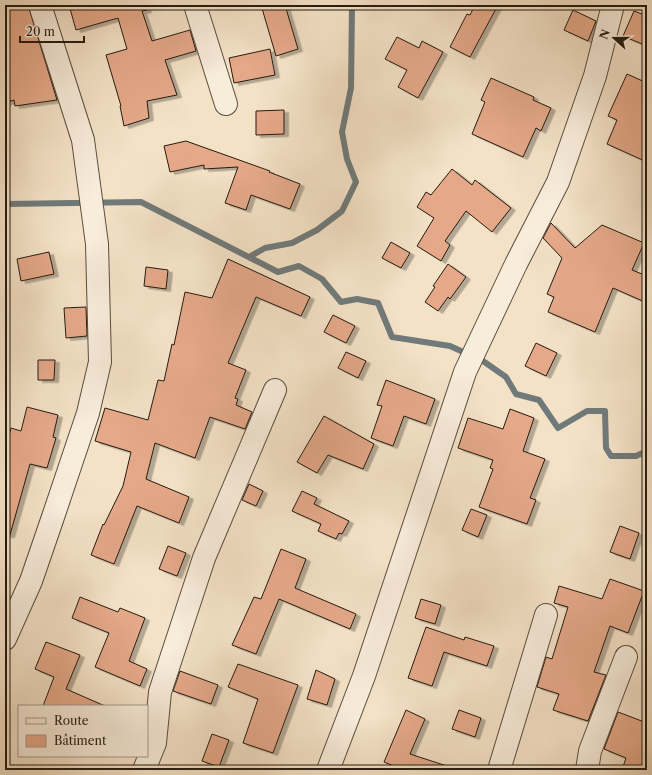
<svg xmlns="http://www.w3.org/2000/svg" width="652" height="775" viewBox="0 0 652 775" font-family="'Libre Caslon Text',serif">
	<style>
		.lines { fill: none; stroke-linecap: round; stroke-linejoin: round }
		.stream { stroke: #707a7a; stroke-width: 6 }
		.building { fill: #e5a98a; stroke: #251b10; filter: url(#shadow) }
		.minor-casing { stroke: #594d3e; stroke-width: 24 }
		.minor { stroke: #f8ecdb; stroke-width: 22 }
	</style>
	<defs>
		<filter id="shadow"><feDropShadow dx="4.5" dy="2.5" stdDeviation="0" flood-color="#0004"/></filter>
	</defs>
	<rect width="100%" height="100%" fill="#f4e2c7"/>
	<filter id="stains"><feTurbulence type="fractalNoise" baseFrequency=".005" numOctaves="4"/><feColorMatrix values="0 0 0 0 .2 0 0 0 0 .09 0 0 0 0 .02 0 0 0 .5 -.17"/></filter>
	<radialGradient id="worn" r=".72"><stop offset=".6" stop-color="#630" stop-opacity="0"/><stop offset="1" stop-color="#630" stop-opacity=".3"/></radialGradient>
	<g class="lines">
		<path class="stream" d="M5,204l136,-2 137,70 21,-6 23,13 19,23 16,-3 21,4 14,34 58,9 33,15 23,16 10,17 23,6 19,28 29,-17h18l1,37 5,8h25l11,-5
			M249,257l16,-9 27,-5 25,-13 25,-19 14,-29 -9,-23 -5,-27 9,-44 1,-83"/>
	</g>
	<path class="building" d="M5,5h23l29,95 -42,6 -1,-6 -9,3z
		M69,5h77l1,5 -5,1 10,30 38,-11 6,21 -31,9 12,35 -30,6 2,17 -25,8 -4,-20h1l-15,-51 21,-6 -9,-31 -42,12z
		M261,5h24l13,44 -22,7z
		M475,5h23l-28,52 -20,-10 17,-33 3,1z
		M573,10l23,11 -8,20 -24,-11z
		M634,11l13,5v30l-24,-10z
		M397,37l22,11 3,-7 21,11 -25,46 -20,-11 9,-17 -22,-11z
		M270,49l5,26 -41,8 -5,-25z
		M627,74l20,9v79l-40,-18 10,-24 -9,-4z
		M491,78l43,19 -1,3 18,8 -10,23 -5,-3 -13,29 -51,-23 13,-32 -4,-2z
		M284,110v24l-28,1v-24z
		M186,141l84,30 -1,1 31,12 -10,25 -39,-14 -5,15 -21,-7 13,-36 -34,2v-4l-34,7 -6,-26z
		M452,169l20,16 3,-5 36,28 -19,24 -26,-21 -21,30 5,4 -9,16 -24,-15 17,-28 -17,-11 9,-15 5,3z
		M551,223l24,25 27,-23 42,18 -12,27 15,6v27l-34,-15 -18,44 -47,-20 6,-15 -7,-3 15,-36 -19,-20z
		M391,242l19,11 -9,15 -19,-10z
		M49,252l5,22 -33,7 -4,-22z
		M228,259l82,38 -9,19 -45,-19 -28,66 18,7 -11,28 3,1 -2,6 16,7 -7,17 -35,-12 -15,41 -40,-15 -9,36 43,18 -10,26 -42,-17 -23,58 -23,-9 12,-31 1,1 19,-39 8,-34 -36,-11 10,-33 43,12 10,-40 6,1 8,-37 2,1 11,-53 27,6z
		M448,264l18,13 -16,22 -2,-2 -10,14 -13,-9 10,-15 -2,-1z
		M146,267l22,3 -2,19 -22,-3z
		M86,307l1,29 -21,2 -2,-30z
		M333,315l22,11 -9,17 -22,-11z
		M536,343l21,10 -11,23 -21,-10z
		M346,352l20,9 -8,17 -20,-10z
		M38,360h17l-1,20h-16z
		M386,380l49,19 -9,25 -22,-8 -11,30 -22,-8 11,-32 -5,-1z
		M27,407l31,8 -5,22 3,1 -9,30 -17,-4 -20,71h-5v-84l6,-23 10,3z
		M510,409l24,9 -11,33 22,8 -15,39 6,2 -9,24 -48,-17 14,-38 -3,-1 3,-8 -35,-12 10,-30 35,11z
		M324,416l50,28 -11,25 -35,-14 -11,18 -20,-11z
		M249,484l14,7 -7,15 -14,-6z
		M302,491l15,7 -3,6 35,17 -7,13 -3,-1 -3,6 -18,-8 3,-7 -29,-13z
		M471,509l16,6 -9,22 -16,-7z
		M620,526l19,7 -9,26 -20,-7z
		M168,546l18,7 -9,23 -18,-7z
		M281,549l25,10 -11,29 61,26 -6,15 -71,-30 -23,55 -24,-9 22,-48 7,2z
		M610,579l34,12 -16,42 -18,-7 -16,46 12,3 -18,46 -35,-11 6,-16 -22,-7 9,-30 6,2 16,-52 -14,-4 5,-17 43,13z
		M80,597l38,15 2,-4 25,10 -16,43 18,8 -7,17 -45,-19 14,-34 -37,-15z
		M421,599l20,6 -6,19 -20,-6z
		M426,627l38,13 1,-3 29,9 -7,20 -43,-14 -12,34 -24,-8z
		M46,642l34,13 -14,34 39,17h-62l11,-29 -19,-8z
		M238,664l60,21 -25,68 -30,-10 15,-44 -30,-12z
		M316,670l19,9 -8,26 -20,-6z
		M180,671l38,14 -7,19 -38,-13z
		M406,710l19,9 -15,35 40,13 -1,3h-45l-20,-8z
		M459,710l22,8 -6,19 -23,-8z
		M618,712l29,11v47h-25l4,-12 -22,-9z
		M212,734l17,6 -10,27 -17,-6z"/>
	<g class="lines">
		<g class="minor-casing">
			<path id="minor" d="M195,5l31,99
				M5,639l26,-58 22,-64 35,-104 12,-51 -3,-118 -14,-104 -43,-135
				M144,770l11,-27 5,-51 44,-134 71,-168
				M328,770l36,-94 101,-304 51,-108 42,-82 37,-106 18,-71
				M499,770l47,-155
				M587,770l3,-19 36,-94"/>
		</g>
		<use href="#minor" class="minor"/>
	</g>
	<rect width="652" height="775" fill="none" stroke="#f4e2c7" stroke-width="20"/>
	<rect x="6" y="6" width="640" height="763" fill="none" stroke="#251b10" stroke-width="2"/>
	<rect x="10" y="10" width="632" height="755" fill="none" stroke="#251b10"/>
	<rect x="18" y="705" width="130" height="52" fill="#f8ecdb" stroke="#a4988a"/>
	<rect x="26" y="718" width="20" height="6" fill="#f8ecdb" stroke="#a4988a"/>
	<text x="54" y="725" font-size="12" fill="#251b10">Route</text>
	<rect x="26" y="735" width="20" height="12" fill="#e5a98a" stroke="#a4988a"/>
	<text x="54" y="745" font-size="12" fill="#251b10">Bâtiment</text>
	<g transform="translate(614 38) rotate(291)" stroke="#f8ecdb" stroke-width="3" paint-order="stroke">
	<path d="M0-3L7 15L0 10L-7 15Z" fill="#251b10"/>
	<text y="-6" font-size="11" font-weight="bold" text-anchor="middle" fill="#251b10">N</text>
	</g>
	<path d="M20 36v6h64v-6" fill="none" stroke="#251b10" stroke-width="2"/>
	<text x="26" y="36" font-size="12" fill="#251b10" stroke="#f8ecdb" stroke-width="3" paint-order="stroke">20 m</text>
	<rect width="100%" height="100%" filter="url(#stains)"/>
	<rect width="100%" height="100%" fill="url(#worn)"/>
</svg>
